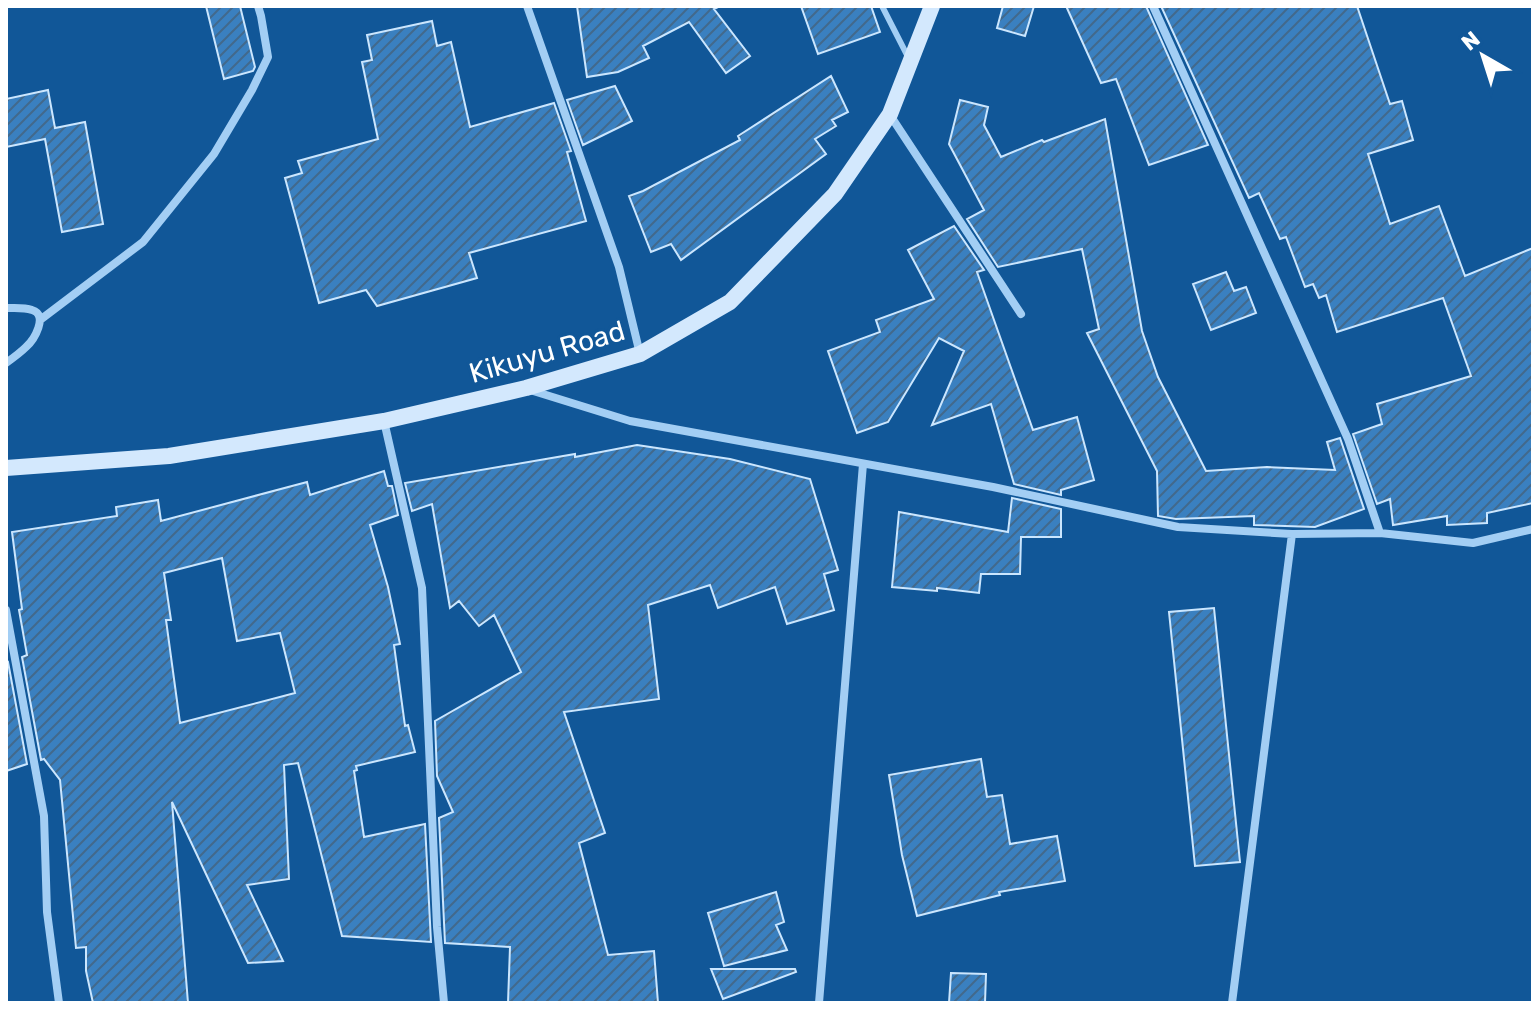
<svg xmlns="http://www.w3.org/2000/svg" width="1539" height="1009" viewBox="0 0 1539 1009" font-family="Rubik,sans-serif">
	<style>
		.building { fill: url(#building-hatch); stroke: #cbe6fe; stroke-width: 2; fill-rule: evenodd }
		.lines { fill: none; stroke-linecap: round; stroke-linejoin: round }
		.lane { stroke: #a3cef4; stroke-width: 6 }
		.street { stroke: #a3cef4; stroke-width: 8 }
		.secondary { stroke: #d3e8fd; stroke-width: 16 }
		.labels { text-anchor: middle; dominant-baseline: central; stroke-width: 6; stroke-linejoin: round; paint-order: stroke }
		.street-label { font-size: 28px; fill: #fff; stroke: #115798 }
	</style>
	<defs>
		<pattern id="building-hatch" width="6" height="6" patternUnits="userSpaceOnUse" patternTransform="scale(2)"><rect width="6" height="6" fill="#3a80c0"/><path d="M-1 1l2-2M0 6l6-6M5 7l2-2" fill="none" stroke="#42698c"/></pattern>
	</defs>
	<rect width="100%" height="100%" fill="#115798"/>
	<path class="building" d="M206,6h34l15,61 -2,4 -29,8z
		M577,6h143l-6,3 36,47 -24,17 -37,-51 -46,24 6,12 -31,14 -31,5z
		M801,6h70l9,26 -62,22z
		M1003,6h31l-9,30 -28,-8z
		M1066,6h80l62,139 -59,20 -33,-86 -15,4z
		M1161,6h196l33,98 12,-3 11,39 -45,14 22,70 49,-18 26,70 68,-28v255l-46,10v10l-40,2v-9l-54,9 -3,-26 -13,5 -24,-70 29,-10 -5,-20 94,-28 -28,-78 -106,34 -11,-37 -7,3 -6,-14 -8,3 -19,-50 -6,2 -21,-46 -10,5z
		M432,21l5,25 14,-4 19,85 84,-24 17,48 -4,1 19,69 -117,32 8,25 -100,28 -11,-16 -47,13 -34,-125 17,-5 -4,-12 80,-22 -16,-77 10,-2 -5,-25z
		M831,76l17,36 -16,8 4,6 -21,13 11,15 -145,106 -10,-16 -20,8 -22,-56 14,-5 97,-51 -2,-4z
		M615,86l17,35 -49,24 -16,-45z
		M48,90l7,38 30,-6 18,102 -41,8 -17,-93 -39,8v-48z
		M960,100l28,7 -4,18 17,32 41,-17 2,2 61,-23 37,212 16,46 48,94 61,-4 68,3 -8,-28 13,-4 24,71 -49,18 -61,-2v-9l-78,3 -18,-3 -1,-45 -70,-138 12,-4 -17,-80 -84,18 -31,-48 17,-9 -35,-66z
		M954,226l30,44 -7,2 56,158 44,-13 17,63 -33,10v5l-47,-11 -23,-80 -59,21 32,-74 -25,-13 -51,84 -31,11 -29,-82 52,-19 -4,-12 58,-21 -26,-49z
		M1226,272l8,19 12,-4 10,26 -45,17 -18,-46z
		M637,445l93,14 80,20 28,91 -14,4 10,36 -47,14 -12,-37 -57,21 -8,-23 -62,20 11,94 -95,13 41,121 -26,10 29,112 46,-4 4,52h-150l2,-56 -65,-4 -6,-125 14,-6 -16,-36 -2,-55 86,-49 -27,-57 -15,11 -20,-25 -9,7 -18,-104 -20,7 -7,-28 170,-29v3z
		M384,471l4,15h4l6,29 -28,10 18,62 12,57 -6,1 11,81 3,-1 7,27 -59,14 1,4 -3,1 10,66 61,-13 6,118 -89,-6 -44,-173 -14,2 5,114 -42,6 36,76 -35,2 -76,-161 16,201h-95l-7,-32v-24l-10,1 -16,-168 -16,-21 -3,1 -19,-103 5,-2 -8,-45 3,-1 -10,-77 105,-16 -1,-9 42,-7 3,21 146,-39 3,13zM222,558l15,83 43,-8 15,60 -115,30 -14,-103h5l-7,-47z
		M1012,498l49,11v28h-40l-1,37h-39l-2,19 -42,-5v3l-45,-4 7,-75 109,20z
		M1214,608l26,254 -45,4 -26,-254z
		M8,662l19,102 -21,7v-108z
		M981,759l6,38 15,-2 8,49 47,-8 8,45 -66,11 1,3 -83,21 -15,-61 -13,-80z
		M776,892l8,30 -8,3 11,25 -63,16 -16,-53z
		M711,969h84l1,3 -73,27z
		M951,973l35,1 -1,29h-36z"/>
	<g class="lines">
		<path class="lane" d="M882,6l26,51"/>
		<path class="street" d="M527,6l92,261 21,87
			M1153,6l195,433 32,94
			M890,115l131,199
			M6,308c8,0 18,-1 26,2 17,5 2,30 -6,37 -6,6 -13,11 -20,16
			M40,320l103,-78 71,-88 38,-64 16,-33 -7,-41 -3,-10
			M530,390l100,31 363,66 185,40 114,7 88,-1 93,10 60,-14
			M384,421l38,167 15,339 7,76
			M6,610l38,206 3,96 12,91
			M819,1003l44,-539
			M1232,1003l60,-469"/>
		<path class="secondary" d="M6,468l163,-12 215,-35 142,-33 114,-34 90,-52 105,-108 55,-80 42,-108"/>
	</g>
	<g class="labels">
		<g class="street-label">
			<text transform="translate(547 352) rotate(-16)">Kikuyu Road</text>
		</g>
	</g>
	<rect width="1539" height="1009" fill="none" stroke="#ffffff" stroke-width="16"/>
	<g transform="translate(1483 56) rotate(321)" stroke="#115798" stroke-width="6" paint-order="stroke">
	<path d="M0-6L14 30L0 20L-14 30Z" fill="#ffffff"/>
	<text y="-12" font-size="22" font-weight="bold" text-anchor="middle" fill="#ffffff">N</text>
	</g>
</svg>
